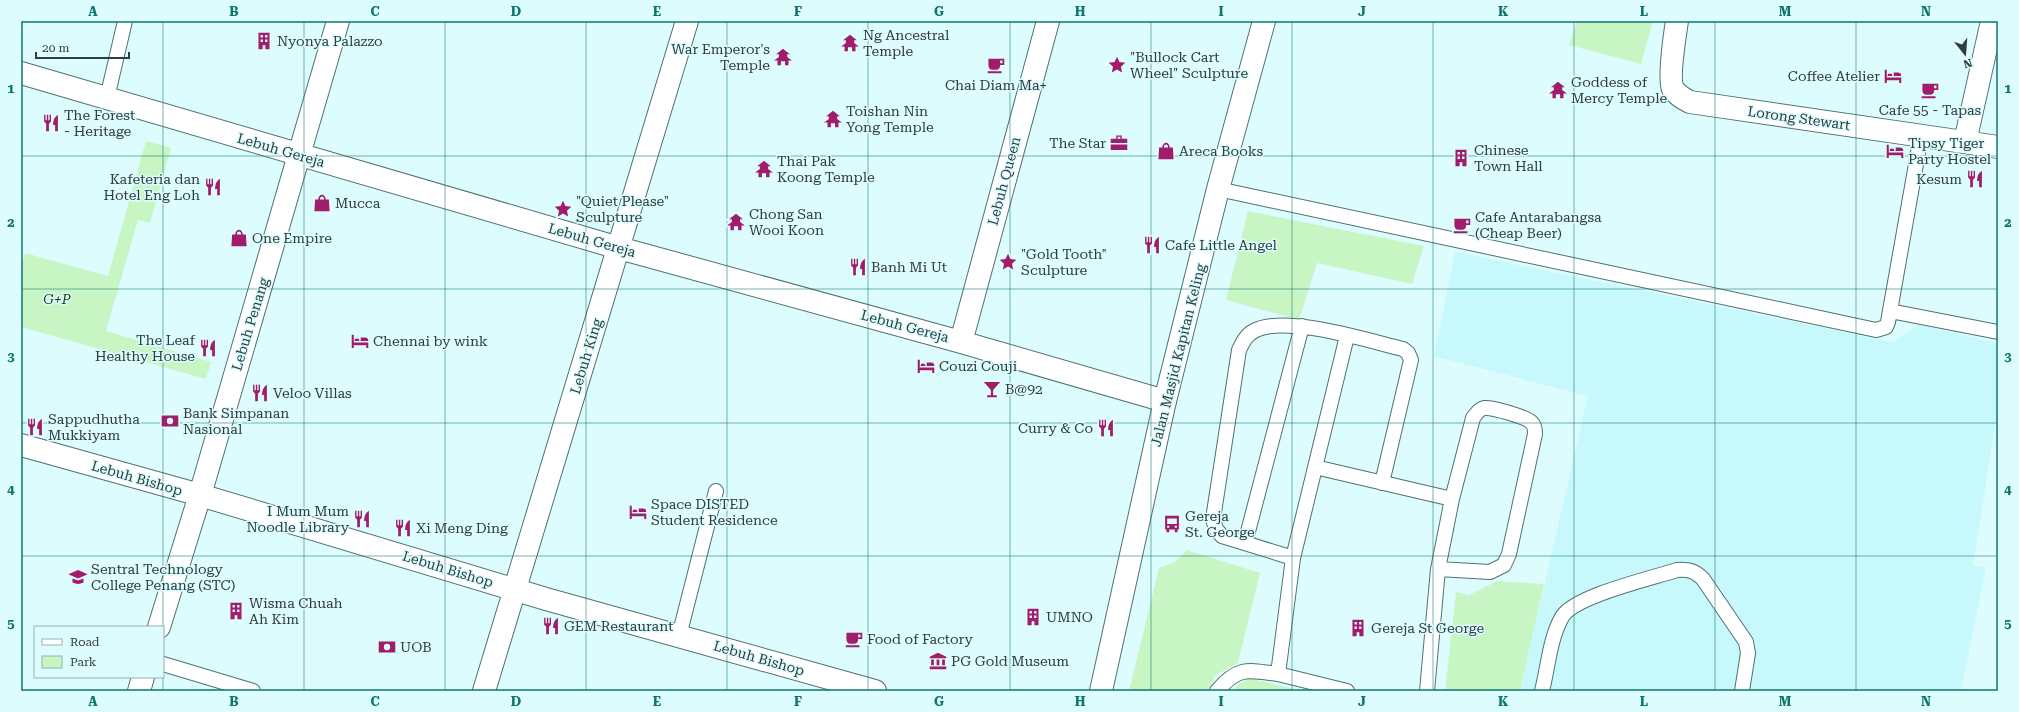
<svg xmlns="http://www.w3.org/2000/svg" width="2019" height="712" viewBox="0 0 2019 712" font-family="'Roboto Serif',serif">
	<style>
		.built { fill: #c7f8fb }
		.green { fill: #c8f5c4 }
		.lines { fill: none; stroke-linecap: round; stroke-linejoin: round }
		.service-casing { stroke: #4f7174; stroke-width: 16 }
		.minor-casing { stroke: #4f7174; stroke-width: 24 }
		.secondary-casing { stroke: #4f7174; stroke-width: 24 }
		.service { stroke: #fff; stroke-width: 14 }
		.minor { stroke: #fff; stroke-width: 22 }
		.secondary { stroke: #fff; stroke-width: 22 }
		.grid { fill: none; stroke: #0f766e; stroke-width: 1; stroke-opacity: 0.55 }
		.labels { text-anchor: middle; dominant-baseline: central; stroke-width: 3; stroke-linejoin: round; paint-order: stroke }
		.poi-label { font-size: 14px; fill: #2e3d3f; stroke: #ddfcfe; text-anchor: start }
		.street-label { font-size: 14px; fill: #2e3d3f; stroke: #ddfcfe }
		.park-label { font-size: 14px; font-style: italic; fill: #144513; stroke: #ddfcfe }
		.neatline { fill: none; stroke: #0f766e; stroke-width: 1.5 }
		.grid-label { font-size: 13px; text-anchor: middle; font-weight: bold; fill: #0f766e }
	</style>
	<rect width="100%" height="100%" fill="#ddfcfe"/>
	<path class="built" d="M1455,252l437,90 27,-17 74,17 5,4v60l-25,159 13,3 -25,123h-441l68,-295 -154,-40z"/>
	<path class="green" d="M1577,21h76l-12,43 -72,-19z
		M146,141l25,7 -21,75 -12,-3 -32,111 105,31 -5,17 -185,-52v-67h2l2,-7 83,23z
		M1248,211l176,35 -12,38 -95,-21 -18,57 -73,-20z
		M1187,550l73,23 -22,90 -22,12 -9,16h-78l30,-123 16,-6z
		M1497,581l47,3 -24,107h-75l11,-99 13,3z
		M1248,678l55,13h-72z"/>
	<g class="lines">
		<g class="service-casing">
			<path id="service" d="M107,98l18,-77
				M1218,189l658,141 10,-3 2,-5 33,-186
				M1890,311l108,21
				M1347,336l-54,222 -15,116 69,17
				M1315,467l137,32 -14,70 -11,122
				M1245,543l57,-217
				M1293,558l-71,-22 -6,-7 -3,-10 26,-169c4,-8 7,-15 15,-19 30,-17 115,10 149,18l5,4 3,7 -29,123
				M1438,569l52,3 14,-7 5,-11 26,-120c0,-4 0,-8 -3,-11 -5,-6 -40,-16 -48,-15 -5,1 -8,6 -11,10l-21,81
				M679,636l37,-145
				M163,664l90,27
				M1217,691c21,-25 31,-21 61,-17
				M1542,691c6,-24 8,-53 20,-74 12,-21 91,-39 115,-47 12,-1 18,1 26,9l43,63 2,11 -6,38"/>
		</g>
		<g class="minor-casing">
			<path id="minor" d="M1677,21c-2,13 -9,58 -4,68 4,6 11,10 17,13l308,45
				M21,73l598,175 342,94 204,59
				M1965,142l27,-121
				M961,342l87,-321
				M21,445l179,50 346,104 329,92
				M159,627l41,-132 138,-474
				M139,691l4,-14
				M484,691l203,-670"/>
		</g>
		<g class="secondary-casing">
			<path id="secondary" d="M1101,691l64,-290 53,-212 46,-168"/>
		</g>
		<use href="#service" class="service"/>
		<use href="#minor" class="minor"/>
		<use href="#secondary" class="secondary"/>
	</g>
	<path class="grid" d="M163,21v670M304,21v670M445,21v670M586,21v670M727,21v670M868,21v670M1010,21v670M1151,21v670M1292,21v670M1433,21v670M1574,21v670M1715,21v670M1856,21v670M21,156h1977M21,289h1977M21,423h1977M21,556h1977"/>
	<defs>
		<g id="building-bare" transform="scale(1.38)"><path d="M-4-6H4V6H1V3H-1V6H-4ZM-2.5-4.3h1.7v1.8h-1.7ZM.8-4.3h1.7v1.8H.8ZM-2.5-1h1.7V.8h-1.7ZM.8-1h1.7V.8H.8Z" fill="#a11d6c" stroke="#ddfcfe" stroke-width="2.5" paint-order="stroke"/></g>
		<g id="temple-bare" transform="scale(1.38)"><path d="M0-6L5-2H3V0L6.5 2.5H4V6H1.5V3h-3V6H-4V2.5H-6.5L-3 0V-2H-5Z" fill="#a11d6c" stroke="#ddfcfe" stroke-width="2.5" paint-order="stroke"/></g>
		<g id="cafe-bare" transform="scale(1.38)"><path d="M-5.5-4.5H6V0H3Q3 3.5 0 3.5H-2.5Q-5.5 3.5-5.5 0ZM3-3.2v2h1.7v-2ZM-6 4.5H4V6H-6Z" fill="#a11d6c" stroke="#ddfcfe" stroke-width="2.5" paint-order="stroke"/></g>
		<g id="sight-bare" transform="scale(1.38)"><path d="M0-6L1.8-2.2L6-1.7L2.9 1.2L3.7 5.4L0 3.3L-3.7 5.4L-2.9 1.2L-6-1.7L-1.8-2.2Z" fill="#a11d6c" stroke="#ddfcfe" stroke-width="2.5" paint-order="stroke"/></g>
		<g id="hotel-bare" transform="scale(1.38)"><path d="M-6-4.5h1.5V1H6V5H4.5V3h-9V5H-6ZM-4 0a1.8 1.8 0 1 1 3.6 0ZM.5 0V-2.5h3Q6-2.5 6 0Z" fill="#a11d6c" stroke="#ddfcfe" stroke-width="2.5" paint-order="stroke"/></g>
		<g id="restaurant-bare" transform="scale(1.38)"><path d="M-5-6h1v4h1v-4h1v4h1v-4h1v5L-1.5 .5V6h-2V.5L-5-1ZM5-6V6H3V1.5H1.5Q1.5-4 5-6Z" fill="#a11d6c" stroke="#ddfcfe" stroke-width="2.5" paint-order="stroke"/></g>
		<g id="office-bare" transform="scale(1.38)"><path d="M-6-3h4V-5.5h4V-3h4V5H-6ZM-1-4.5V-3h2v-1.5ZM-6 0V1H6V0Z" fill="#a11d6c" stroke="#ddfcfe" stroke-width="2.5" paint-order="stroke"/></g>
		<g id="shop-bare" transform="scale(1.38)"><path d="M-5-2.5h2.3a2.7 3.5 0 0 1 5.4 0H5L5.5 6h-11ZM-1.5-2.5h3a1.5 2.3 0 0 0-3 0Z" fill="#a11d6c" stroke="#ddfcfe" stroke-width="2.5" paint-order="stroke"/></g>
		<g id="bar-bare" transform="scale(1.38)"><path d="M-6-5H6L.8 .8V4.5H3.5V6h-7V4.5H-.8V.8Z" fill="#a11d6c" stroke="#ddfcfe" stroke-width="2.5" paint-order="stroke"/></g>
		<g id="bank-bare" transform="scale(1.38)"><path d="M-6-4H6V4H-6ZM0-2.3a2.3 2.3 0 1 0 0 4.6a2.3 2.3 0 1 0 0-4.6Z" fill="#a11d6c" stroke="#ddfcfe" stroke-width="2.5" paint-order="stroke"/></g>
		<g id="bus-bare" transform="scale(1.38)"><path d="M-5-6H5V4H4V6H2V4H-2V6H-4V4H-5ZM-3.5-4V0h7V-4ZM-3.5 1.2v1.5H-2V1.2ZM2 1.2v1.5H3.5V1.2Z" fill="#a11d6c" stroke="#ddfcfe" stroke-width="2.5" paint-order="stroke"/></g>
		<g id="university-bare" transform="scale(1.38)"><path d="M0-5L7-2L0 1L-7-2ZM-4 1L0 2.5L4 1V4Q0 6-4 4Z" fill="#a11d6c" stroke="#ddfcfe" stroke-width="2.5" paint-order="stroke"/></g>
		<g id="museum-bare" transform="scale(1.38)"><path d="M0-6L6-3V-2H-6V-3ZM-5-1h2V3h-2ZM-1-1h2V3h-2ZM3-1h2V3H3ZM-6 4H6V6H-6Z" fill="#a11d6c" stroke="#ddfcfe" stroke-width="2.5" paint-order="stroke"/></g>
	</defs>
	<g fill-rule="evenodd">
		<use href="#building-bare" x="264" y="41"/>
		<use href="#temple-bare" x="850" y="43"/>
		<use href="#temple-bare" x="783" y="57"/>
		<use href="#cafe-bare" x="996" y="65"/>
		<use href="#sight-bare" x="1117" y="65"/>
		<use href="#hotel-bare" x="1893" y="76"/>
		<use href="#temple-bare" x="1558" y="90"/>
		<use href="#cafe-bare" x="1930" y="90"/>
		<use href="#temple-bare" x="833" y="119"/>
		<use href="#restaurant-bare" x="51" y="123"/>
		<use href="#office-bare" x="1119" y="143"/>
		<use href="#shop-bare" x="1166" y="151"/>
		<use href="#hotel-bare" x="1895" y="151"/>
		<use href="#building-bare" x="1461" y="158"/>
		<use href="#temple-bare" x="764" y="169"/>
		<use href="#restaurant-bare" x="1975" y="179"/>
		<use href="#restaurant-bare" x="213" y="187"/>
		<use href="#shop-bare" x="322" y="203"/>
		<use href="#sight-bare" x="563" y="209"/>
		<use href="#temple-bare" x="736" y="222"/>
		<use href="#cafe-bare" x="1462" y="225"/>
		<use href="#shop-bare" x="239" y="238"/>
		<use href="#restaurant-bare" x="1152" y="245"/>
		<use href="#sight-bare" x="1008" y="262"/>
		<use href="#restaurant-bare" x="858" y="267"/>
		<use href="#hotel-bare" x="360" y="341"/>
		<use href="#restaurant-bare" x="208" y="348"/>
		<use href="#hotel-bare" x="926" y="366"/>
		<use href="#bar-bare" x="992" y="389"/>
		<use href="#restaurant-bare" x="260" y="393"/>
		<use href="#bank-bare" x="170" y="421"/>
		<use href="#restaurant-bare" x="35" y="427"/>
		<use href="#restaurant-bare" x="1106" y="428"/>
		<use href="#hotel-bare" x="638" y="512"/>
		<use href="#restaurant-bare" x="362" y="519"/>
		<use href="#bus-bare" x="1172" y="524"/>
		<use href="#restaurant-bare" x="403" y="528"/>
		<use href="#university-bare" x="78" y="577"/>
		<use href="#building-bare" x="236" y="611"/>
		<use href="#building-bare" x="1033" y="617"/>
		<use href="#restaurant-bare" x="551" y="626"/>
		<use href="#building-bare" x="1358" y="628"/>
		<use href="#cafe-bare" x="854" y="639"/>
		<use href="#bank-bare" x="387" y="647"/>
		<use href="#museum-bare" x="938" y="661"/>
	</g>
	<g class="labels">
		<g class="poi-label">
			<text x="863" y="35">Ng Ancestral<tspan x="863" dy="16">Temple</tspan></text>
			<text x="277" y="41">Nyonya Palazzo</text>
			<text x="770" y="49" text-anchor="end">War Emperor's<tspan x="770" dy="16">Temple</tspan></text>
			<text x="1130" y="57">"Bullock Cart<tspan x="1130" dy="16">Wheel" Sculpture</tspan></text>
			<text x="1880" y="76" text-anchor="end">Coffee Atelier</text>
			<text x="1571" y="82">Goddess of<tspan x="1571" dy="16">Mercy Temple</tspan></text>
			<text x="996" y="85" text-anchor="middle">Chai Diam Ma+</text>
			<text x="1930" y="110" text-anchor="middle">Cafe 55 - Tapas</text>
			<text x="846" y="111">Toishan Nin<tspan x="846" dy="16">Yong Temple</tspan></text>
			<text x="64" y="115">The Forest<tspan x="64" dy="16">- Heritage</tspan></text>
			<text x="1106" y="143" text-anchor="end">The Star</text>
			<text x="1908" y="143">Tipsy Tiger<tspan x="1908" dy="16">Party Hostel</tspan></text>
			<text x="1474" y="150">Chinese<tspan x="1474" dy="16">Town Hall</tspan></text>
			<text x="1179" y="151">Areca Books</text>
			<text x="777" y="161">Thai Pak<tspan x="777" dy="16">Koong Temple</tspan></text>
			<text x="200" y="179" text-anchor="end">Kafeteria dan<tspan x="200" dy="16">Hotel Eng Loh</tspan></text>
			<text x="1962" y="179" text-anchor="end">Kesum</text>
			<text x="576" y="201">"Quiet Please"<tspan x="576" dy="16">Sculpture</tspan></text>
			<text x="335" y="203">Mucca</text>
			<text x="749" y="214">Chong San<tspan x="749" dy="16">Wooi Koon</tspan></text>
			<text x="1475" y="217">Cafe Antarabangsa<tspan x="1475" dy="16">(Cheap Beer)</tspan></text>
			<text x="252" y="238">One Empire</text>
			<text x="1165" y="245">Cafe Little Angel</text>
			<text x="1021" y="254">"Gold Tooth"<tspan x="1021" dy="16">Sculpture</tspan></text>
			<text x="871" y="267">Banh Mi Ut</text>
			<text x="195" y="340" text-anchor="end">The Leaf<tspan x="195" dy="16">Healthy House</tspan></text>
			<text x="373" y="341">Chennai by wink</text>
			<text x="939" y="366">Couzi Couji</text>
			<text x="1005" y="389">B@92</text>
			<text x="273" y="393">Veloo Villas</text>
			<text x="183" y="413">Bank Simpanan<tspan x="183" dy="16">Nasional</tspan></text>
			<text x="48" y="419">Sappudhutha<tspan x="48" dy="16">Mukkiyam</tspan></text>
			<text x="1093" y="428" text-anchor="end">Curry &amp; Co</text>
			<text x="651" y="504">Space DISTED<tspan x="651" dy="16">Student Residence</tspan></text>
			<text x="349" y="511" text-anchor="end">I Mum Mum<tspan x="349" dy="16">Noodle Library</tspan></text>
			<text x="1185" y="516">Gereja<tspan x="1185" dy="16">St. George</tspan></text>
			<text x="416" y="528">Xi Meng Ding</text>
			<text x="91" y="569">Sentral Technology<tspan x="91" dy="16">College Penang (STC)</tspan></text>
			<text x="249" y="603">Wisma Chuah<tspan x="249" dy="16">Ah Kim</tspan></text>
			<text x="1046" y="617">UMNO</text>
			<text x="564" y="626">GEM Restaurant</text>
			<text x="1371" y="628">Gereja St George</text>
			<text x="867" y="639">Food of Factory</text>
			<text x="400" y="647">UOB</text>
			<text x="951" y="661">PG Gold Museum</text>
		</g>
		<g class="street-label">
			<text transform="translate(1799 118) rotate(8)">Lorong Stewart</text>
			<text transform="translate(281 150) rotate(16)">Lebuh Gereja</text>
			<text transform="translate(1004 181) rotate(-75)">Lebuh Queen</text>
			<text transform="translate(592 240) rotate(16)">Lebuh Gereja</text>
			<text transform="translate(250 324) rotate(-73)">Lebuh Penang</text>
			<text transform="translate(905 326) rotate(15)">Lebuh Gereja</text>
			<text transform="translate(1178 355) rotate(-76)">Jalan Masjid Kapitan Keling</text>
			<text transform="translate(586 356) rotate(-73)">Lebuh King</text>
			<text transform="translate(137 478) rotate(16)">Lebuh Bishop</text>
			<text transform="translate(448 569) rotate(17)">Lebuh Bishop</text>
			<text transform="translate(759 658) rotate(16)">Lebuh Bishop</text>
		</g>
		<g class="park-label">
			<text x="57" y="299">G+P</text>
		</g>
	</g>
	<rect width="2019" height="712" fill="none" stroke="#ddfcfe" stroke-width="44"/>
	<rect x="34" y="626" width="130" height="52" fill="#ddfcfe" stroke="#97b0b2"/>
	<rect x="42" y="639" width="20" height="6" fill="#ffffff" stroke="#97b0b2"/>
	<text x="70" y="646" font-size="12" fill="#2e3d3f">Road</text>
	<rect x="42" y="656" width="20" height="12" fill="#c8f5c4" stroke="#97b0b2"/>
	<text x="70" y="666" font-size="12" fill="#2e3d3f">Park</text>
	<g transform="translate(1965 54) rotate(163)" stroke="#ddfcfe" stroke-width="3" paint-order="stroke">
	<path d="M0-3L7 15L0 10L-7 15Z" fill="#2e3d3f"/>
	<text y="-6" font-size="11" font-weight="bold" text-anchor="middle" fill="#2e3d3f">N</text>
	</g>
	<path d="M36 52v6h93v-6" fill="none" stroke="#2e3d3f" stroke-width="2"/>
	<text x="42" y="52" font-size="12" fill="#2e3d3f" stroke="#ddfcfe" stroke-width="3" paint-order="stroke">20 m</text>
	<rect x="22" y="22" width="1975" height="668" class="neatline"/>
	<g class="grid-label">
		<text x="93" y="16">A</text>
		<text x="234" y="16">B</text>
		<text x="375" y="16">C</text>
		<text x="516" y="16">D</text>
		<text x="657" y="16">E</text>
		<text x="798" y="16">F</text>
		<text x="939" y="16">G</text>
		<text x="1080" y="16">H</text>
		<text x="1221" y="16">I</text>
		<text x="1362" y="16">J</text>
		<text x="1503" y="16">K</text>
		<text x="1644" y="16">L</text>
		<text x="1785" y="16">M</text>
		<text x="1926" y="16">N</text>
		<text x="11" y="93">1</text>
		<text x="2008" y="93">1</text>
		<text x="11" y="227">2</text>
		<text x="2008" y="227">2</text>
		<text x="11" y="361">3</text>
		<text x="2008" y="361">3</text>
		<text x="11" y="494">4</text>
		<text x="2008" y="494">4</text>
		<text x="11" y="628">5</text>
		<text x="2008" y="628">5</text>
		<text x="93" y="706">A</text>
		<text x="234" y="706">B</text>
		<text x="375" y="706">C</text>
		<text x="516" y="706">D</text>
		<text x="657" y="706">E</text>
		<text x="798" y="706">F</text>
		<text x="939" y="706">G</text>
		<text x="1080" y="706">H</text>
		<text x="1221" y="706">I</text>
		<text x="1362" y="706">J</text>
		<text x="1503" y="706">K</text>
		<text x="1644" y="706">L</text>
		<text x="1785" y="706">M</text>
		<text x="1926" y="706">N</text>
	</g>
</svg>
